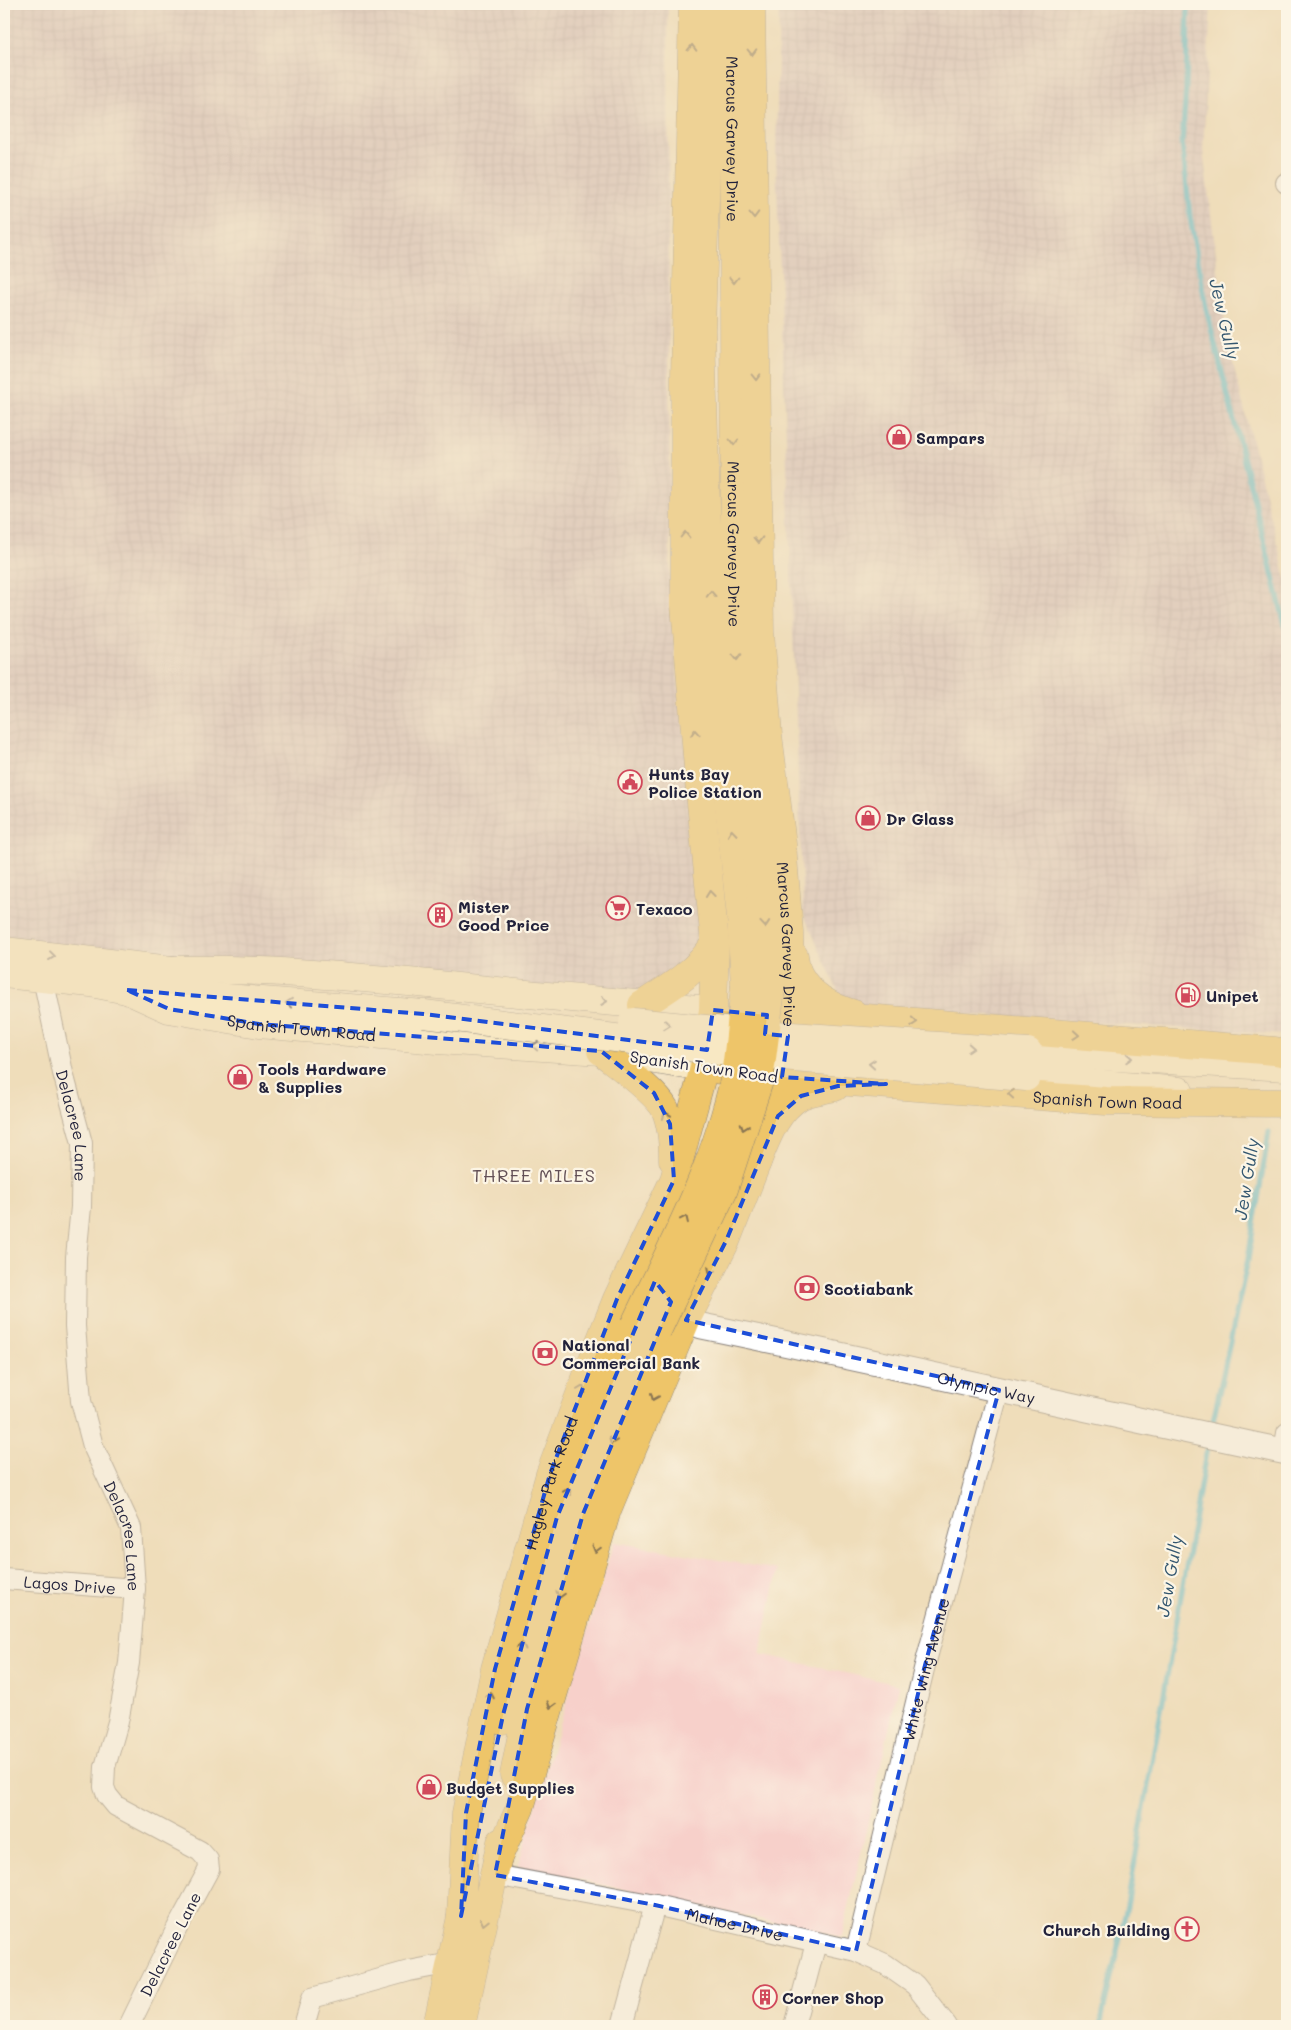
<svg xmlns="http://www.w3.org/2000/svg" width="1291" height="2030" viewBox="0 0 1291 2030" font-family="Mali,sans-serif">
	<style>
		.built { fill: #f7d0ca }
		.industrial { fill: url(#industrial-grid) }
		.lines { fill: none; stroke-linecap: round; stroke-linejoin: round }
		.stream { stroke: #55b9d3; stroke-width: 5.5 }
		.minor-casing { stroke: #88807a; stroke-width: 22 }
		.tertiary-casing { stroke: #88807a; stroke-width: 27 }
		.secondary-casing { stroke: #88807a; stroke-width: 29 }
		.primary-casing { stroke: #88807a; stroke-width: 29 }
		.trunk-casing { stroke: #88807a; stroke-width: 29 }
		.minor { stroke: #fff; stroke-width: 20 }
		.tertiary { stroke: #fff; stroke-width: 25 }
		.secondary { stroke: #f8e8c3; stroke-width: 28 }
		.primary { stroke: #eec569; stroke-width: 28 }
		.trunk { stroke: #eec569; stroke-width: 28 }
		.secondary-bridge-casing { stroke: #88807a; stroke-width: 29; stroke-linecap: butt }
		.primary-bridge-casing { stroke: #88807a; stroke-width: 29; stroke-linecap: butt }
		.secondary-bridge { stroke: #f8e8c3; stroke-width: 28 }
		.primary-bridge { stroke: #eec569; stroke-width: 28 }
		.oneway { stroke: #887452 }
		.oneway2 { stroke: #988f86 }
		.marked { fill: none; stroke: #1d4ed8; stroke-width: 4; stroke-dasharray: 10 6; stroke-linejoin: round }
		.labels { text-anchor: middle; dominant-baseline: central; stroke-width: 4.5; stroke-linejoin: round; paint-order: stroke }
		.street-label { font-size: 16px; fill: #22223b; stroke: #fcf5e5 }
		.poi-label { font-size: 16px; font-weight: bold; fill: #22223b; stroke: #fcf5e5; text-anchor: start }
		.water-label { font-size: 18px; font-style: italic; fill: #345770; stroke: #fcf5e5 }
		.neighbourhood-label { font-size: 18px; letter-spacing: 1px; fill: #635056; stroke: #fcf5e5 }
	</style>
	<defs>
		<pattern id="industrial-grid" width="8" height="8" patternUnits="userSpaceOnUse" patternTransform="scale(1.25)"><rect width="8" height="8" fill="#d2bec2"/><path d="M0 4h8M4 0v8" fill="none" stroke="#b4a3a8"/></pattern>
	</defs>
	<rect width="100%" height="100%" fill="#fcf5e5"/>
	<filter id="ink" filterUnits="userSpaceOnUse"><feTurbulence type="fractalNoise" baseFrequency=".02" numOctaves="2"/><feDisplacementMap in="SourceGraphic" scale="10" xChannelSelector="R" yChannelSelector="G"/><feConvolveMatrix kernelMatrix="1 2 1 2 8 2 1 2 1" color-interpolation-filters="sRGB"/></filter>
	<filter id="wash" filterUnits="userSpaceOnUse"><feTurbulence type="fractalNoise" baseFrequency=".0096" numOctaves="4" result="noise"/><feDisplacementMap in="SourceGraphic" scale="20" xChannelSelector="R" yChannelSelector="G"/><feGaussianBlur stdDeviation="1.12" result="paint"/><feColorMatrix in="noise" values="0 0 0 0 0 0 0 0 0 0 0 0 0 0 0 0 0 1.4 0 .05"/><feComposite in="paint" operator="in"/></filter>
	<g filter="url(#wash)">
		<rect width="100%" height="100%" fill="#efddba"/>
		<path class="built" d="M614,1542l164,28 -18,84 139,31 -57,252 -324,-71z"/>
		<path class="industrial" d="M4,4h664l2,602 38,336 -66,63 -638,-62z
			M779,4h432l-8,146 23,185 61,248v452l-442,-28 -42,-94 -27,-756z"/>
		<g class="lines">
			<path class="stream" d="M1188,4l-2,85 -4,53 8,75 16,91 81,325
				M1284,1034l3,-29
				M1211,1430l37,-171 21,-127
				M1100,2026l27,-120 81,-465"/>
		</g>
	</g>
	<g filter="url(#ink)">
		<g class="lines">
			<g class="minor-casing">
				<g id="minor">
					<path d="M1286,183h1"/>
					<path id="s1" d="M43,978l20,95 19,70 -1,64 -5,50 -1,69 6,75 12,45 38,82 4,61 -6,74 -11,59 -13,45 -1,20 3,8 9,11 84,45 8,9 1,9 -32,59 -48,98"/>
					<path d="M1284,1451l3,-18"/>
					<path id="s2" d="M4,1579l131,10"/>
					<path id="s3" d="M495,1875l160,30 201,46 29,13 30,21 32,41"/>
					<path id="s4" d="M856,1951l68,-282 75,-279"/>
					<path d="M304,2026l8,-28 97,-27 42,-8"/>
					<path d="M622,2026l33,-121"/>
					<path d="M794,2026l22,-83"/>
				</g>
			</g>
			<g class="tertiary-casing">
				<g id="tertiary">
					<path id="s5" d="M686,1320l16,6c196,40 390,85 585,126"/>
				</g>
			</g>
			<g class="secondary-casing">
				<g id="secondary">
					<path d="M4,951l185,21"/>
					<path d="M172,970c86,-2 172,6 257,14 95,10 189,19 284,26"/>
					<path d="M4,974l87,9 36,7 297,24"/>
					<path id="s6" d="M127,990l42,19 90,15 179,16 163,11 103,17"/>
					<path d="M1028,1052l259,15"/>
					<path d="M1026,1077l153,14"/>
				</g>
			</g>
			<g class="primary-casing">
				<g id="primary">
					<path d="M711,4l-10,326 5,175 9,173 26,239 4,69"/>
					<path id="s7" d="M733,4l2,592 2,89 25,213 9,91"/>
					<path d="M601,1051c17,14 55,41 64,58 7,16 8,34 8,51"/>
					<path d="M502,1720l55,-203 77,-191"/>
					<path d="M514,1775l13,-66 56,-195 74,-183"/>
					<path d="M497,1860l23,-52 87,-298 79,-190 40,-79 31,-79 25,-85"/>
					<path id="s8" d="M461,1916l5,-103 29,-144 55,-195 47,-125 20,-50 57,-119 30,-112"/>
					<path d="M437,2026l28,-127"/>
					<path d="M461,2026l40,-184"/>
				</g>
			</g>
			<g class="trunk-casing">
				<g id="trunk">
					<path id="s9" d="M693,4l-8,373v228l15,188 15,150 -2,67 -9,58 78,9 324,24 181,2"/>
					<path id="s10" d="M751,4l9,628 8,103 14,109 7,88 2,85 -6,41"/>
					<path d="M794,956c1,6 2,14 5,19 11,21 34,33 55,39"/>
					<path d="M642,1005c27,-17 56,-34 73,-62"/>
					<path d="M773,1016l93,2 409,33 12,2"/>
					<path d="M757,1162c10,-25 19,-51 43,-66 9,-5 24,-6 35,-9"/>
				</g>
			</g>
			<use href="#minor" class="minor"/>
			<use href="#tertiary" class="tertiary"/>
			<use href="#secondary" class="secondary"/>
			<use href="#primary" class="primary"/>
			<use href="#trunk" class="trunk"/>
			<g class="secondary-bridge-casing">
				<path id="secondary-bridge" d="M424,1014l319,40 283,23
					M633,1022l114,11 281,19"/>
			</g>
			<g class="primary-bridge-casing">
				<path id="primary-bridge" d="M634,1326c38,-80 81,-159 100,-246 6,-30 7,-63 11,-94
					M657,1331l67,-142 35,-108 12,-92"/>
			</g>
			<use href="#secondary-bridge" class="secondary-bridge"/>
			<use href="#primary-bridge" class="primary-bridge"/>
		</g>
		<defs><path id="oneway-chevron" d="M-2-3.5L2.5 0L-2 3.5" fill="none" stroke-width="1.6" stroke-linecap="round" stroke-linejoin="round" transform="scale(1.25)"/></defs>
		<g class="oneway">
			<use href="#oneway-chevron" transform="translate(692 48) rotate(-89)"/>
			<use href="#oneway-chevron" transform="translate(752 52) rotate(89)"/>
			<use href="#oneway-chevron" transform="translate(754 215) rotate(89)"/>
			<use href="#oneway-chevron" transform="translate(734 280) rotate(90)"/>
			<use href="#oneway-chevron" transform="translate(756 377) rotate(89)"/>
			<use href="#oneway-chevron" transform="translate(734 442) rotate(90)"/>
			<use href="#oneway-chevron" transform="translate(685 535) rotate(-90)"/>
			<use href="#oneway-chevron" transform="translate(758 540) rotate(89)"/>
			<use href="#oneway-chevron" transform="translate(711 594) rotate(-93)"/>
			<use href="#oneway-chevron" transform="translate(737 657) rotate(89)"/>
			<use href="#oneway-chevron" transform="translate(695 733) rotate(-94)"/>
			<use href="#oneway-chevron" transform="translate(732 833) rotate(-96)"/>
			<use href="#oneway-chevron" transform="translate(710 894) rotate(-96)"/>
			<use href="#oneway-chevron" transform="translate(765 924) rotate(85)"/>
			<use href="#oneway-chevron" transform="translate(914 1022) rotate(5)"/>
			<use href="#oneway-chevron" transform="translate(1076 1035) rotate(5)"/>
			<use href="#oneway-chevron" transform="translate(1011 1094) rotate(-176)"/>
			<use href="#oneway-chevron" transform="translate(666 1115) rotate(-112)"/>
			<use href="#oneway-chevron" transform="translate(744 1127) rotate(109)"/>
			<use href="#oneway-chevron" transform="translate(685 1219) rotate(-65)"/>
			<use href="#oneway-chevron" transform="translate(711 1271) rotate(116)"/>
			<use href="#oneway-chevron" transform="translate(582 1389) rotate(-69)"/>
			<use href="#oneway-chevron" transform="translate(654 1397) rotate(113)"/>
			<use href="#oneway-chevron" transform="translate(612 1441) rotate(112)"/>
			<use href="#oneway-chevron" transform="translate(568 1491) rotate(-68)"/>
			<use href="#oneway-chevron" transform="translate(596 1549) rotate(106)"/>
			<use href="#oneway-chevron" transform="translate(560 1595) rotate(106)"/>
			<use href="#oneway-chevron" transform="translate(522 1646) rotate(-75)"/>
			<use href="#oneway-chevron" transform="translate(490 1695) rotate(-79)"/>
			<use href="#oneway-chevron" transform="translate(551 1705) rotate(106)"/>
			<use href="#oneway-chevron" transform="translate(484 1922) rotate(103)"/>
		</g>
		<g class="oneway2">
			<use href="#oneway-chevron" transform="translate(52 956) rotate(7)"/>
			<use href="#oneway-chevron" transform="translate(604 1001) rotate(6)"/>
			<use href="#oneway-chevron" transform="translate(289 1003) rotate(-175)"/>
			<use href="#oneway-chevron" transform="translate(667 1025) rotate(6)"/>
			<use href="#oneway-chevron" transform="translate(535 1046) rotate(-176)"/>
			<use href="#oneway-chevron" transform="translate(971 1048) rotate(4)"/>
			<use href="#oneway-chevron" transform="translate(1129 1058) rotate(3)"/>
			<use href="#oneway-chevron" transform="translate(872 1064) rotate(-175)"/>
		</g>
	</g>
	<path d="M0 0H1291V2030H0ZM127,990l297,24 283,36 6,-40 54,5 -2,19 23,2 -6,41 104,7 -48,2 -37,10 -23,20 -52,125 -40,79 313,70 -75,279 -68,282 -201,-46 -160,-30 32,-166 56,-195 88,-212 -16,-21 -98,236 -54,198 -42,201 5,-103 29,-144 55,-195 67,-175 57,-119 -4,-56 -16,-31 -53,-42 -342,-27 -90,-15z" fill="#efddba" fill-opacity=".55" fill-rule="evenodd"/>
	<path class="marked" d="M127,990l297,24 283,36 6,-40 54,5 -2,19 23,2 -6,41 104,7 -48,2 -37,10 -23,20 -52,125 -40,79 313,70 -75,279 -68,282 -201,-46 -160,-30 32,-166 56,-195 88,-212 -16,-21 -98,236 -54,198 -42,201 5,-103 29,-144 55,-195 67,-175 57,-119 -4,-56 -16,-31 -53,-42 -342,-27 -90,-15z"/>
	<defs>
		<g id="shop-ring" transform="scale(1.25)"><circle r="9.5" fill="#fcf5e5" stroke="#d1495b" stroke-width="1.5"/><path d="M-5-2.5h2.3a2.7 3.5 0 0 1 5.4 0H5L5.5 6h-11ZM-1.5-2.5h3a1.5 2.3 0 0 0-3 0Z" fill="#d1495b"/></g>
		<g id="civic-ring" transform="scale(1.25)"><circle r="9.5" fill="#fcf5e5" stroke="#d1495b" stroke-width="1.5"/><path d="M-.6-6.5H3V-4.5H.6V-3L4-1V1h2V6H-6V1h2V-1L-.6-3ZM-1.2 2.5V6h2.4V2.5Z" fill="#d1495b"/></g>
		<g id="supermarket-ring" transform="scale(1.25)"><circle r="9.5" fill="#fcf5e5" stroke="#d1495b" stroke-width="1.5"/><path d="M-6-5.5h2.5l.6 2H6L4.5 2H-2.5L-4.4-4H-6ZM-1.5 3.2a1.3 1.3 0 1 0 .1 0ZM3 3.2a1.3 1.3 0 1 0 .1 0Z" fill="#d1495b"/></g>
		<g id="building-ring" transform="scale(1.25)"><circle r="9.5" fill="#fcf5e5" stroke="#d1495b" stroke-width="1.5"/><path d="M-4-6H4V6H1V3H-1V6H-4ZM-2.5-4.3h1.7v1.8h-1.7ZM.8-4.3h1.7v1.8H.8ZM-2.5-1h1.7V.8h-1.7ZM.8-1h1.7V.8H.8Z" fill="#d1495b"/></g>
		<g id="fuel-ring" transform="scale(1.25)"><circle r="9.5" fill="#fcf5e5" stroke="#d1495b" stroke-width="1.5"/><path d="M-5.5-6h7V0h2V4h1.3V-2.5L3-4.5l.8-.8L6-3V5H2.5V1h-1V6h-7ZM-4.2-4.7v3.2H.2V-4.7Z" fill="#d1495b"/></g>
		<g id="bank-ring" transform="scale(1.25)"><circle r="9.5" fill="#fcf5e5" stroke="#d1495b" stroke-width="1.5"/><path d="M-6-4H6V4H-6ZM0-2.3a2.3 2.3 0 1 0 0 4.6a2.3 2.3 0 1 0 0-4.6Z" fill="#d1495b"/></g>
		<g id="church-ring" transform="scale(1.25)"><circle r="9.5" fill="#fcf5e5" stroke="#d1495b" stroke-width="1.5"/><path d="M-1.2-6h2.4v3.5h3.3v2.4h-3.3V6h-2.4V-.1h-3.3v-2.4h3.3Z" fill="#d1495b"/></g>
	</defs>
	<g fill-rule="evenodd">
		<use href="#shop-ring" x="899" y="437"/>
		<use href="#civic-ring" x="630" y="782"/>
		<use href="#shop-ring" x="868" y="818"/>
		<use href="#supermarket-ring" x="618" y="908"/>
		<use href="#building-ring" x="440" y="915"/>
		<use href="#fuel-ring" x="1188" y="995"/>
		<use href="#shop-ring" x="240" y="1077"/>
		<use href="#bank-ring" x="807" y="1288"/>
		<use href="#bank-ring" x="545" y="1353"/>
		<use href="#shop-ring" x="429" y="1787"/>
		<use href="#church-ring" x="1187" y="1929"/>
		<use href="#building-ring" x="765" y="1997"/>
	</g>
	<g class="labels">
		<g class="street-label">
			<text stroke="none"><textPath href="#s7" startOffset="135">Marcus Garvey Drive</textPath></text>
			<text stroke="none"><textPath href="#s7" startOffset="540">Marcus Garvey Drive</textPath></text>
			<text stroke="none"><textPath href="#s10" startOffset="942">Marcus Garvey Drive</textPath></text>
			<text stroke="none"><textPath href="#s6" startOffset="180">Spanish Town Road</textPath></text>
			<text transform="translate(704 1066) rotate(8)">Spanish Town Road</text>
			<text stroke="none"><textPath href="#s9" startOffset="1471">Spanish Town Road</textPath></text>
			<text stroke="none"><textPath href="#s1" startOffset="151">Delacree Lane</textPath></text>
			<text stroke="none"><textPath href="#s5" startOffset="308">Olympic Way</textPath></text>
			<text stroke="none"><textPath href="#s8" startOffset="444">Hagley Park Road</textPath></text>
			<text stroke="none"><textPath href="#s1" startOffset="571">Delacree Lane</textPath></text>
			<text stroke="none"><textPath href="#s2" startOffset="66">Lagos Drive</textPath></text>
			<text stroke="none"><textPath href="#s4" startOffset="290">White Wing Avenue</textPath></text>
			<text stroke="none"><textPath href="#s3" startOffset="245">Mahoe Drive</textPath></text>
			<text transform="translate(170 1944) rotate(-63)">Delacree Lane</text>
		</g>
		<g class="poi-label">
			<text x="916" y="437">Sampars</text>
			<text x="648" y="773">Hunts Bay<tspan x="648" dy="18">Police Station</tspan></text>
			<text x="886" y="818">Dr Glass</text>
			<text x="458" y="906">Mister<tspan x="458" dy="18">Good Price</tspan></text>
			<text x="636" y="908">Texaco</text>
			<text x="1206" y="995">Unipet</text>
			<text x="258" y="1068">Tools Hardware<tspan x="258" dy="18">&amp; Supplies</tspan></text>
			<text x="824" y="1288">Scotiabank</text>
			<text x="562" y="1344">National<tspan x="562" dy="18">Commercial Bank</tspan></text>
			<text x="446" y="1787">Budget Supplies</text>
			<text x="1170" y="1929" text-anchor="end">Church Building</text>
			<text x="782" y="1997">Corner Shop</text>
		</g>
		<g class="water-label">
			<text transform="translate(1225 319) rotate(77)">Jew Gully</text>
			<text transform="translate(1246 1179) rotate(-81)">Jew Gully</text>
			<text transform="translate(1169 1576) rotate(-80)">Jew Gully</text>
		</g>
		<g class="neighbourhood-label">
			<text x="534" y="1175">THREE MILES</text>
		</g>
	</g>
	<rect width="1291" height="2030" fill="none" stroke="#fcf5e5" stroke-width="20"/>
</svg>
